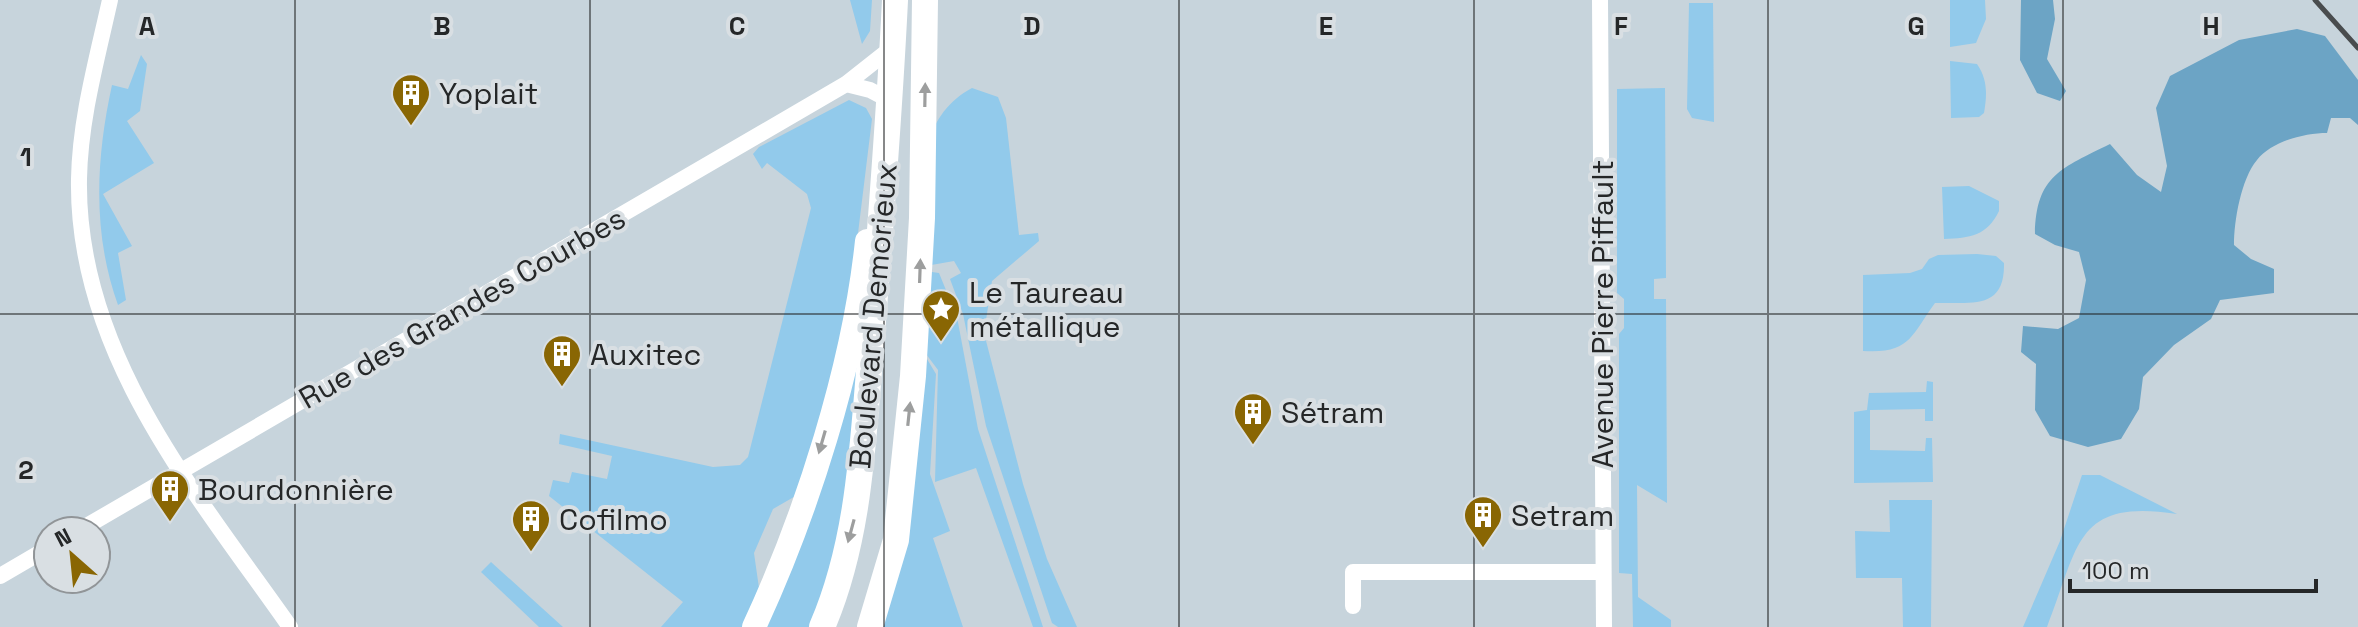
<svg xmlns="http://www.w3.org/2000/svg" width="2358" height="627" viewBox="0 0 2358 627" font-family="'Space Grotesk',sans-serif">
	<style>
		.built { fill: #c7d4dc; fill-rule: evenodd }
		.green { fill: #92caeb }
		.forest { fill: #6ca4c5 }
		.lines { fill: none; stroke-linecap: round; stroke-linejoin: round }
		.minor { stroke: #fff; stroke-width: 16 }
		.secondary { stroke: #fff; stroke-width: 24 }
		.primary { stroke: #fff; stroke-width: 26 }
		.rail { stroke: #494c4e; stroke-width: 5 }
		.oneway { fill: #9d9e9e }
		.grid { fill: none; stroke: #252728; stroke-width: 2; stroke-opacity: 0.55 }
		.labels { text-anchor: middle; dominant-baseline: central; stroke-width: 8; stroke-linejoin: round; paint-order: stroke }
		.poi-label { font-size: 30px; fill: #252728; stroke: #d9dfe3; text-anchor: start }
		.street-label { font-size: 30px; fill: #252728; stroke: #d9dfe3 }
		.grid-label { font-size: 26px; text-anchor: middle; font-weight: bold; fill: #252728; stroke: #d9dfe3; stroke-width: 8; stroke-linejoin: round; paint-order: stroke }
	</style>
	<rect width="100%" height="100%" fill="#d9dfe3"/>
	<path class="built" d="M0,0h2358v627h-2358zM48,531h48v48h-48z"/>
	<path class="green" d="M850,0h22l-2,31 -8,13z
		M1950,0h35l1,19 -10,24 -26,4z
		M1689,3h24l1,119 -22,-4 -5,-9z
		M141,55l6,9 -7,47 -13,10 27,42 -51,31 29,52 -14,7 8,47 -8,5c-26,-72 -22,-147 -6,-220l16,4z
		M1950,61l27,3c11,16 10,31 7,49l-5,4 -28,1z
		M972,88l26,9 8,21 13,117 19,-2 1,8 -47,40 -8,52 39,151 24,75 30,68h-19l-6,-4 -66,-197 -23,-112 -13,-35 11,-6 -7,-12 -34,6c2,-61 -12,-145 52,-179z
		M1665,88l1,190 -12,1v20h12l1,204 -30,-18 1,112 33,23v7h-38l-1,-53 -13,-1v-239l5,-6v-29l-7,-6v-204z
		M849,100l17,8 6,11 -24,196 -49,179 -26,15 -19,44 5,35 -17,39h-81l22,-25 -134,-106 4,-16 16,3 3,-11 35,7 5,-23 -53,-12 1,-10 153,33 27,-2 8,-8 63,-249 -4,-14 -40,-31 -5,6 -9,-15 6,-7z
		M1969,186l30,15v10c-12,25 -29,27 -55,28l-2,-52z
		M1977,254l19,2 8,7c1,48 -33,39 -69,40 -24,33 -25,51 -72,48v-76l47,-2 12,-4 7,-10 9,-4z
		M925,271l14,2 18,44 21,112 65,198h-10l-57,-159 -41,14 3,-112 -12,-16z
		M927,359l9,15 -6,100 20,57 -17,7 30,89h-93z
		M843,366l26,4 -47,257h-68z
		M1927,381l6,1v39h-8v-12l-55,1v40l55,1 1,-13h6l1,44 -79,1v-71l13,-2 2,-17 57,-1z
		M2082,475h18l77,39c-103,-16 -98,33 -130,113h-24l37,-86z
		M1889,500h43l-1,127h-28l-1,-49h-46l-1,-47 35,1z
		M491,562l72,65h-24l-58,-55z"/>
	<path class="forest" d="M2021,0h32l2,19 -8,40 19,32 -6,10 -23,-8 -17,-33z
		M2297,29l28,7 33,44v45l-8,-7h-19l-4,15c-22,0 -55,8 -70,27 -16,19 -23,61 -23,85l17,14 23,10v24l-54,7 -9,19 -37,26 -31,32 -4,32 -18,30 -33,8 -38,-11 -15,-26 1,-46 -15,-12 2,-26 35,3 21,-11 7,-38 -7,-28 -24,-7 -20,-11c1,-59 27,-66 75,-90l27,31 24,17 6,-26 -11,-58 14,-32 69,-36z"/>
	<g class="lines">
		<path class="minor" d="M110,0c-13,59 -30,119 -31,179 -3,174 117,314 211,448
			M1600,0l4,627
			M846,84l24,6 21,11
			M78,531l768,-447 38,-30
			M0,576l48,-28
			M1353,606v-34h250"/>
		<path class="secondary" d="M754,627c53,-114 100,-261 113,-386"/>
		<path class="primary" d="M822,627c35,-81 40,-170 47,-256 10,-124 20,-247 26,-371
			M870,627l26,-87 17,-164 9,-158 3,-218"/>
		<path class="rail" d="M2315,0l43,48"/>
	</g>
	<defs><path id="oneway-solid" d="M-6-.8H1V-3.2L6.5 0L1 3.2V.8H-6Z" transform="scale(2)"/></defs>
	<g class="oneway">
		<use href="#oneway-solid" transform="translate(925 95) rotate(-89)"/>
		<use href="#oneway-solid" transform="translate(920 271) rotate(-88)"/>
		<use href="#oneway-solid" transform="translate(909 414) rotate(-84)"/>
		<use href="#oneway-solid" transform="translate(822 442) rotate(106)"/>
		<use href="#oneway-solid" transform="translate(851 531) rotate(105)"/>
	</g>
	<path class="grid" d="M295,0v627M590,0v627M884,0v627M1179,0v627M1474,0v627M1768,0v627M2063,0v627M0,314h2358"/>
	<defs>
		<g id="building-pin" transform="scale(2)"><path d="M0 17L-7.5 6A9.5 9.5 0 1 1 7.5 6Z" fill="#896603" stroke="#d9dfe3"/><path d="M-4-6H4V6H1V3H-1V6H-4ZM-2.5-4.3h1.7v1.8h-1.7ZM.8-4.3h1.7v1.8H.8ZM-2.5-1h1.7V.8h-1.7ZM.8-1h1.7V.8H.8Z" fill="#fff"/></g>
		<g id="sight-pin" transform="scale(2)"><path d="M0 17L-7.5 6A9.5 9.5 0 1 1 7.5 6Z" fill="#896603" stroke="#d9dfe3"/><path d="M0-6L1.8-2.2L6-1.7L2.9 1.2L3.7 5.4L0 3.3L-3.7 5.4L-2.9 1.2L-6-1.7L-1.8-2.2Z" fill="#fff"/></g>
	</defs>
	<g fill-rule="evenodd">
		<use href="#building-pin" x="411" y="93"/>
		<use href="#sight-pin" x="941" y="309"/>
		<use href="#building-pin" x="562" y="354"/>
		<use href="#building-pin" x="1253" y="412"/>
		<use href="#building-pin" x="170" y="489"/>
		<use href="#building-pin" x="1483" y="515"/>
		<use href="#building-pin" x="531" y="519"/>
	</g>
	<g class="labels">
		<g class="poi-label">
			<text x="439" y="93">Yoplait</text>
			<text x="969" y="292">Le Taureau<tspan x="969" dy="34">métallique</tspan></text>
			<text x="590" y="354">Auxitec</text>
			<text x="1281" y="412">Sétram</text>
			<text x="198" y="489">Bourdonnière</text>
			<text x="1511" y="515">Setram</text>
			<text x="559" y="519">Cofilmo</text>
		</g>
		<g class="street-label">
			<text transform="translate(462 308) rotate(-30)">Rue des Grandes Courbes</text>
			<text transform="translate(1602 314) rotate(-90)">Avenue Pierre Piffault</text>
			<text transform="translate(873 316) rotate(-85)">Boulevard Demorieux</text>
		</g>
	</g>
	<g class="grid-label">
		<text x="147" y="35">A</text>
		<text x="442" y="35">B</text>
		<text x="737" y="35">C</text>
		<text x="1032" y="35">D</text>
		<text x="1326" y="35">E</text>
		<text x="1621" y="35">F</text>
		<text x="1916" y="35">G</text>
		<text x="2211" y="35">H</text>
		<text x="26" y="166">1</text>
		<text x="26" y="479">2</text>
	</g>
	<g transform="translate(72 555) rotate(333)"><circle r="38" fill="#d9dfe3" stroke="#919598" stroke-width="2"/>
	<path d="M0-6L14 30L0 20L-14 30Z" fill="#896603"/>
	<text y="-12" font-size="22" font-weight="bold" text-anchor="middle" fill="#252728">N</text>
	</g>
	<path d="M2070 579v12h246v-12" fill="none" stroke="#252728" stroke-width="4"/>
	<text x="2082" y="579" font-size="24" fill="#252728" stroke="#d9dfe3" stroke-width="6" paint-order="stroke">100 m</text>
</svg>
